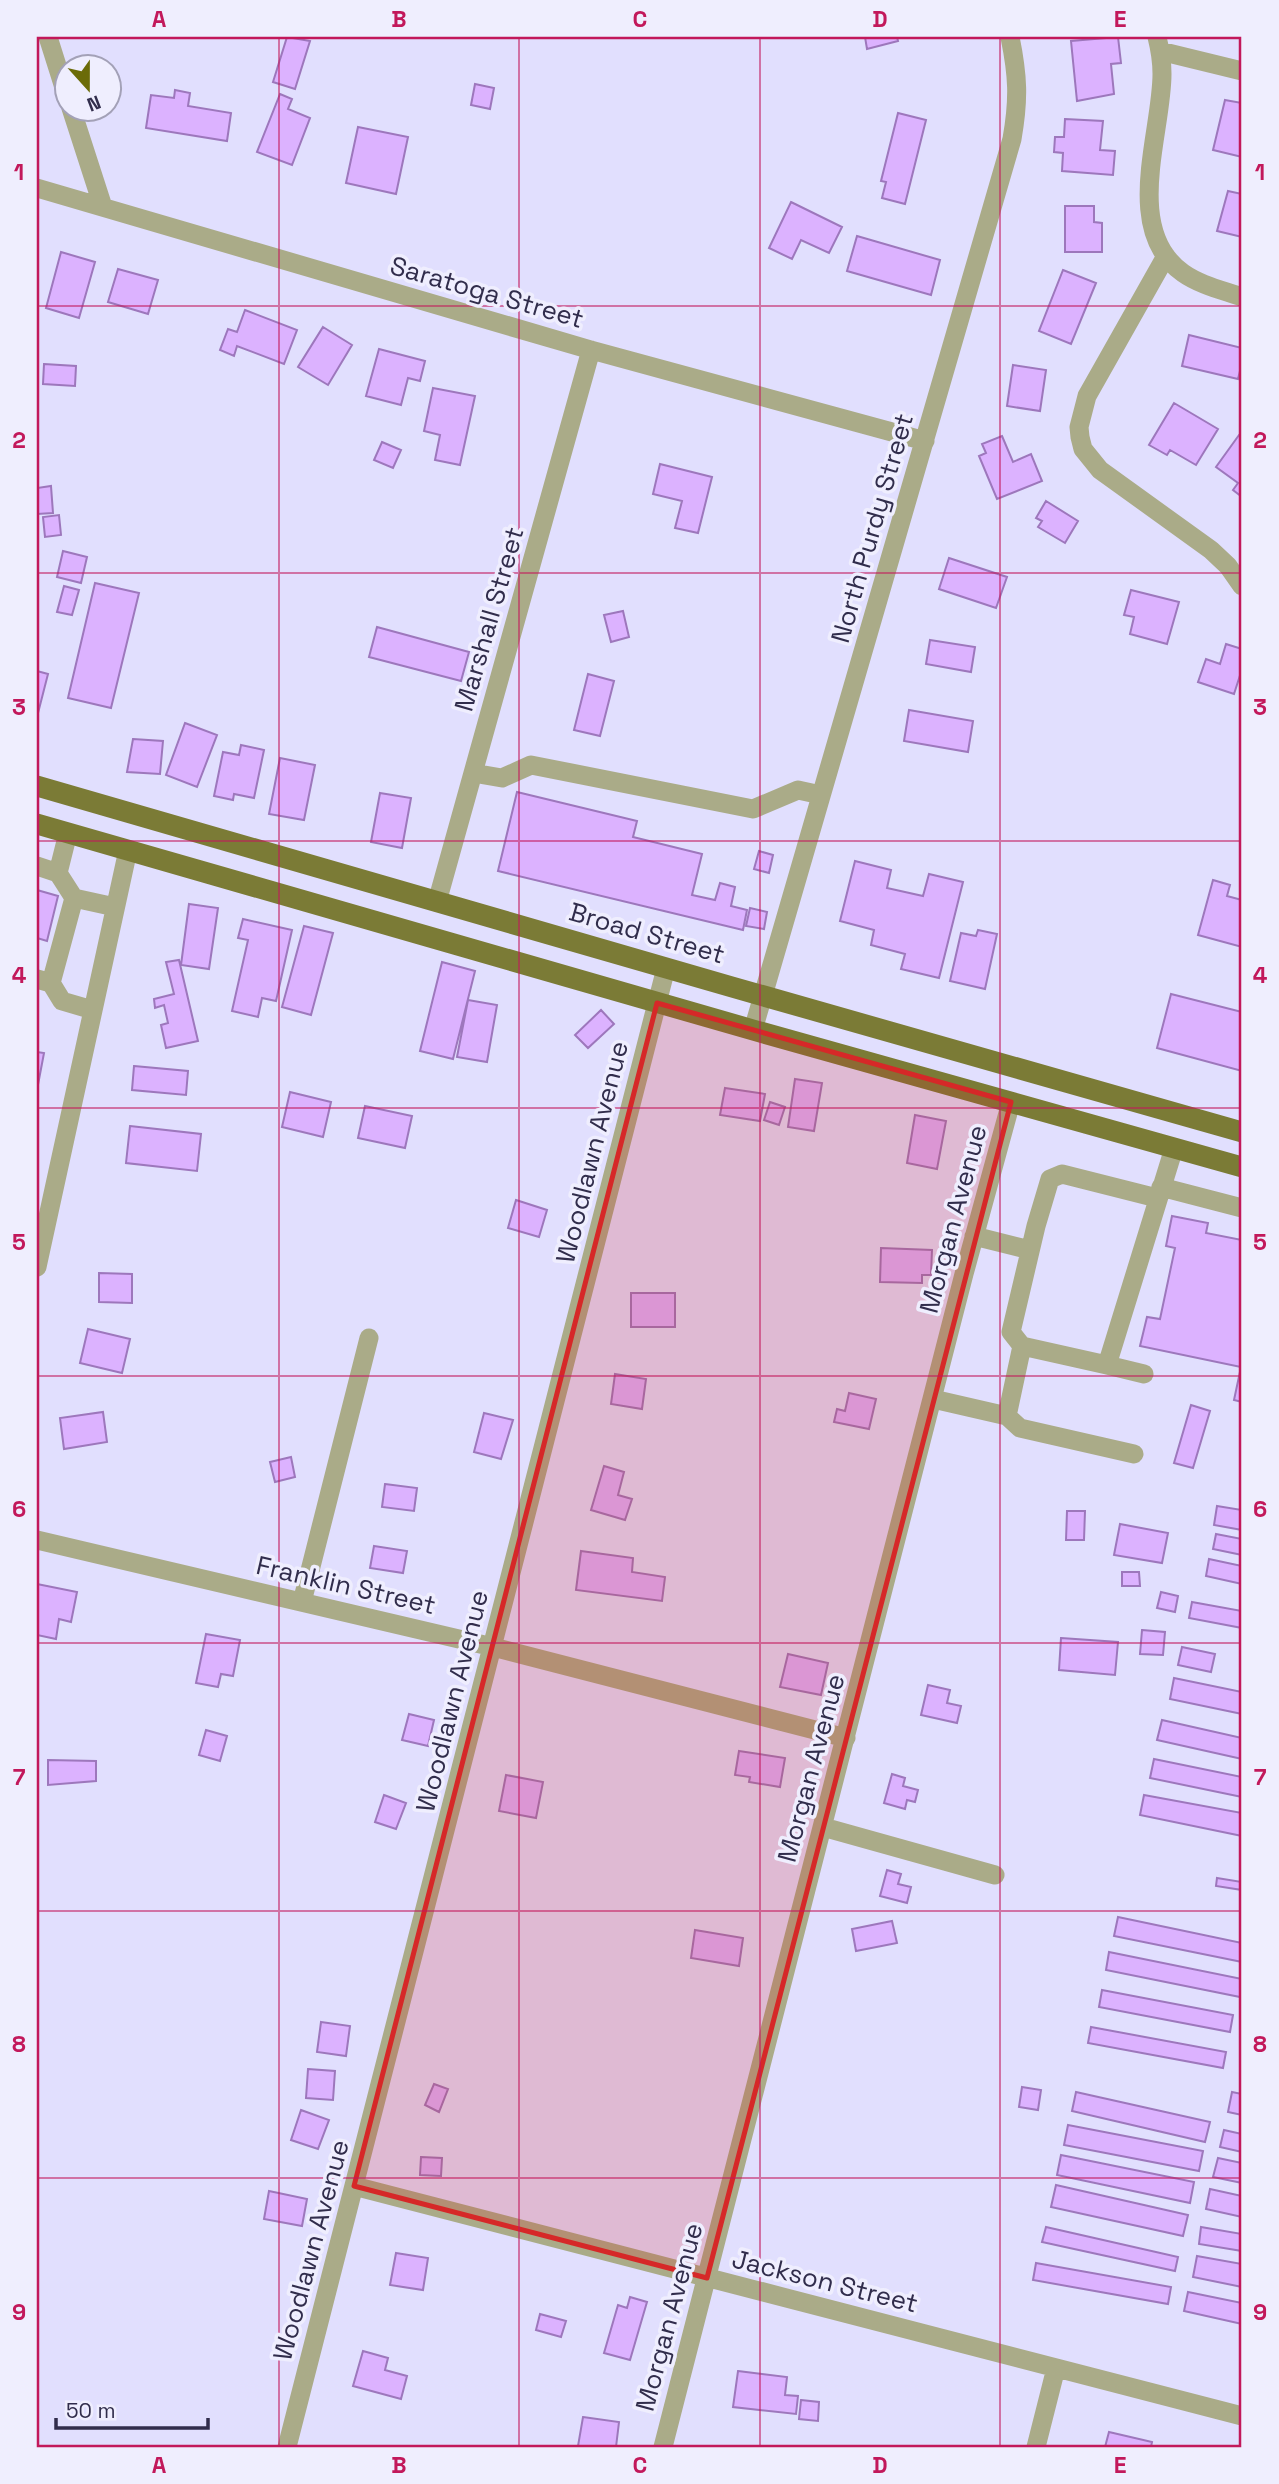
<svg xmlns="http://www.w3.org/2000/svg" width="1279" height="2484" viewBox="0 0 1279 2484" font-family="'Space Grotesk',sans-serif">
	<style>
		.building { fill: #dcb2ff; stroke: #9d77bc; stroke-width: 2 }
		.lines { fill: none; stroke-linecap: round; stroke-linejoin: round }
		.minor { stroke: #aaab88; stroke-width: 19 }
		.major { stroke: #7b7b36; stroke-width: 21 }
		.marked { fill: #d62828; fill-opacity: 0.2; stroke: #d62828; stroke-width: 5; stroke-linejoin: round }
		.grid { fill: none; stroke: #c2185b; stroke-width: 2; stroke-opacity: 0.55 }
		.labels { text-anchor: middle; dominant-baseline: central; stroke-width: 7; stroke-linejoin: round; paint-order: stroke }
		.street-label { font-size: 26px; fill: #312d4c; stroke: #efeefe }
		.neatline { fill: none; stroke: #c2185b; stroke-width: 2.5 }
		.grid-label { font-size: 23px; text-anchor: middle; font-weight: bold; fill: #c2185b }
	</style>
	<rect width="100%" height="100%" fill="#e1dffe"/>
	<path class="building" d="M287,37l23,4 -15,48 -22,-7z
		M865,37h32l1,4 -31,8z
		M1118,37l3,26 -10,1 3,30 -37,7 -6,-60z
		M475,84l19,4 -4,21 -19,-4z
		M175,90l15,3 -2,13 43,7 -4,28 -81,-13 5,-33 23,3z
		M280,94l12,5 -4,10 22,9 -18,47 -35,-13z
		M1225,100l17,3v54l-29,-7z
		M898,113l28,7 -21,84 -23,-6 4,-16 -5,-1z
		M1065,119l38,2 -3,29 15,1 -2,24 -51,-4 1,-18 -9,-1 1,-15h9z
		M358,127l50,10 -12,57 -50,-11z
		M1228,191l14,3v43l-25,-6z
		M791,202l51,25 -13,26 -28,-13 -9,19 -23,-11z
		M1065,206h29v16l8,1v29h-37z
		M857,236l83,24 -9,35 -84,-24z
		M61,252l34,10 -16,56 -33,-10z
		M118,269l40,11 -10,34 -40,-12z
		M1063,270l33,13 -25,61 -32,-13z
		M245,310l52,20 -13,34 -47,-18 -3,10 -14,-6 8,-21 9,3z
		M323,327l29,18 -24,40 -30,-18z
		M1189,335l53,13v15l-4,16 -56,-13z
		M379,349l46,12 -5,20 -12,-3 -7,27 -35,-9z
		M44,364l32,2 -1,20 -32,-2z
		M1013,365l33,5 -6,41 -33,-5z
		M433,388l42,8 -15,69 -25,-5 5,-25 -16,-4z
		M1174,403l44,26 -22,36 -26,-15 -3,5 -18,-10z
		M1239,435l3,2v60l-9,-7 5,-7 -22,-16z
		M1002,436l11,26 18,-8 11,27 -45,18 -18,-43 7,-3 -4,-9z
		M382,442l19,8 -8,18 -19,-8z
		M660,464l52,13 -14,56 -23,-5 7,-27 -29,-7z
		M51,486l2,27 -16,1v-26z
		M1046,501l32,20 -13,22 -27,-16 4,-6 -6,-3z
		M59,515l2,20 -16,2 -2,-20z
		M63,551l24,6 -6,26 -24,-6z
		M949,558l58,19 -11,31 -57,-19z
		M95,583l44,10 -28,115 -43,-10z
		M64,586l15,4 -7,25 -15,-3z
		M1131,590l48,12 -12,42 -37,-10 4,-17 -10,-2z
		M623,611l6,26 -18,5 -7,-27z
		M377,627l92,25 -8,29 -92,-24z
		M930,640l45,7 -4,25 -45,-8z
		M1226,644l16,5v20l-8,25 -36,-12 8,-23 14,5z
		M37,671l11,3 -11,43z
		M588,674l26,7 -14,55 -26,-6z
		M909,710l64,11 -5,31 -64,-11z
		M185,723l32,12 -20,52 -31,-12z
		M133,739l30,2 -3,33 -33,-2z
		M241,745l23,5 -10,48 -20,-4 -1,6 -19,-4 9,-44 16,3z
		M280,758l35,7 -11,55 -35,-6z
		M517,792l120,29 -4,16 69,17 -10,41 23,5 5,-17 15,4 -4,19 16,4 -4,20 -245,-59z
		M380,793l31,5 -9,50 -31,-6z
		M759,851l14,4 -4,18 -15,-4z
		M855,861l36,9 -4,18 36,8 6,-22 34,8 -24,96 -38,-9 4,-15 -34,-9 3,-15 -34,-9z
		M1213,880l17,5 -3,11 15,4v47l-44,-12z
		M37,890l21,6 -11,45 -10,-3z
		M189,904l29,4 -9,61 -28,-4z
		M750,908l17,4 -3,17 -18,-3z
		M243,919l49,11 -16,71 -14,-3 -4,19 -26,-6 16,-71 -10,-2z
		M304,926l29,7 -22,82 -29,-8z
		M978,930l19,4 -12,55 -35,-8 11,-48 15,3z
		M179,960l19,81 -32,7 -5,-23 7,-2 -4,-18 -9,3 -1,-9 20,-5 -8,-32z
		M442,962l33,9 -22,88 -33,-8z
		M1171,994l71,18v59l-85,-23z
		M468,1000l29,5 -10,57 -30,-5z
		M601,1010l13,14 -26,24 -13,-13z
		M37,1052l7,1 -7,37z
		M134,1066l54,5 -2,24 -54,-5z
		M795,1079l27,4 -8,48 -26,-4z
		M725,1088l40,6 -5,27 -40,-6z
		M290,1092l41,10 -8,35 -41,-10z
		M770,1102l15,5 -6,18 -15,-5z
		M365,1106l47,10 -7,32 -47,-10z
		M915,1115l31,6 -9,48 -30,-6z
		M130,1126l71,8 -4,37 -71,-8z
		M516,1200l31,10 -8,27 -31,-9z
		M1172,1216l36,7 -2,10 36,7v162l-8,-2 7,-33 -101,-21 7,-29 13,2 15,-71 -9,-2z
		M881,1248l51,2 -1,25h-9v8l-42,-1z
		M99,1273l33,1v29l-33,-1z
		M631,1293h44v34h-44z
		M88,1329l42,10 -8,34 -42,-10z
		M615,1374l31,5 -4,30 -31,-5z
		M849,1393l27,6 -7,30 -35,-7 3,-13 8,2z
		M1191,1405l19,6 -17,57 -19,-5z
		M103,1412l4,30 -43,7 -4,-31z
		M484,1413l29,7 -12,39 -27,-7z
		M291,1457l4,20 -20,5 -5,-20z
		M604,1466l20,6 -6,23 14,4 -7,21 -34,-10z
		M385,1484l32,4 -3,23 -32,-4z
		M1217,1506l25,4v20l-28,-5z
		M1067,1511h18l-1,29h-18z
		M1120,1524l48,9 -6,30 -48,-8z
		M1216,1534l26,5v16l-29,-6z
		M374,1546l33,5 -4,22 -33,-5z
		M581,1551l52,7 -1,14 33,5 -3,24 -86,-11z
		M1209,1559l33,7v18l-36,-8z
		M1122,1572h17l1,14h-18z
		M37,1584l40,8 -6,30 -12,-3 -3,20 -19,-4z
		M1161,1592l17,4 -3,16 -18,-4z
		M1192,1602l50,9v17l-53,-10z
		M1142,1630l23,2 -2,23 -23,-1z
		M206,1634l34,6 -7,36 -12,-2 -3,13 -22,-4z
		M1061,1638l57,4 -3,33 -56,-5z
		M1182,1647l33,7 -4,18 -33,-7z
		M788,1654l40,9 -7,32 -41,-8z
		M1174,1678l68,14v22l-72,-15z
		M928,1685l22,5 -3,13 14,3 -4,17 -36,-8z
		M409,1714l25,6 -6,26 -26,-6z
		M1162,1720l80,18v21l-85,-19z
		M206,1730l21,6 -7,25 -21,-6z
		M739,1751l46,7 -5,29 -31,-5 1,-5 -15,-2z
		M1154,1759l88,18v20l-92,-19z
		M48,1760l48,1v20l-48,4z
		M892,1774l13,4 -2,8 15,4 -3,12 -8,-2 -2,9 -21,-6z
		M506,1775l37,7 -7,36 -37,-7z
		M384,1795l22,8 -10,26 -21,-7z
		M1144,1795l98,18v23l-102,-21z
		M887,1870l14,4 -3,10 13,3 -4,16 -27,-7z
		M1217,1878l25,4v8l-26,-4z
		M1118,1917l124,26v19l-128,-26z
		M892,1921l5,22 -41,8 -4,-22z
		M695,1930l48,8 -4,28 -48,-8z
		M1109,1952l133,27 -2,18 -134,-27z
		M1102,1990l131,25 -3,17 -131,-25z
		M321,2022l29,4 -4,30 -29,-4z
		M1091,2027l135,25 -3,16 -135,-25z
		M308,2069l27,2 -2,29 -27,-2z
		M434,2084l14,5 -9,23 -14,-7z
		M1022,2087l19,3 -3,20 -19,-3z
		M1076,2092l134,30 -5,20 -133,-31z
		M1232,2092l10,2v21l-14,-3z
		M301,2110l28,10 -11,29 -27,-9z
		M1068,2125l135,26 -4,20 -135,-26z
		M1224,2130l18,4v18l-22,-5z
		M1061,2155l133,27 -4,21 -133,-28z
		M421,2157l21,1 -1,18 -21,-1z
		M1218,2158l24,5v20l-29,-6z
		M1056,2185l132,30 -5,21 -132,-29z
		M1210,2189l32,7v21l-36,-8z
		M269,2191l38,8 -5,27 -38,-7z
		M1046,2227l132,30 -3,14 -133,-29z
		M1201,2227l41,7v17l-43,-7z
		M396,2253l32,5 -5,32 -33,-5z
		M1197,2256l45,8v23l-49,-10z
		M1036,2263l135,24 -3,17 -135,-24z
		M1188,2292l54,11v21l-58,-13z
		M630,2297l17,5 -17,58 -26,-7 14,-48 9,3z
		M540,2314l26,7 -5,16 -25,-7z
		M363,2351l25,7 -3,12 22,6 -6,23 -48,-13z
		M738,2371l49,6 -2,18 13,1 -2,18 -63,-7z
		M801,2400l18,2 -1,19 -19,-2z
		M583,2417l36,5 -3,25 -38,-1z
		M1109,2432l43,10 -1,5h-46z"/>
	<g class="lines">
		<path class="minor" d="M48,37l18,57
			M1157,37c3,12 5,25 5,37 0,59 -40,156 21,199 17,12 39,17 59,24
			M1160,51l82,20
			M71,108l32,99
			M37,188l554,162 334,91
			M1166,256l-79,140 -8,31 1,10 3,12 17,21 111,80 17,16 14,20
			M473,773l29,5 29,-13 222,44 45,-19 23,5
			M37,866l21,7 10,-40
			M58,873l16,25 41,9
			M437,902l154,-552
			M37,979l14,4 23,-85
			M51,983l11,18 31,9
			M753,1030l259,-891c7,-40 6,-63 -2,-102
			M1161,1187l81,21
			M974,1236l56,14
			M37,1267l91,-417
			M1022,1346l-11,-14 25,-106 14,-47 12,-5 95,24
			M1107,1365l37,9
			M933,1399l74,17
			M1134,1454l-114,-26 -13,-12 15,-70 85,19 67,-217
			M37,1540l456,107 353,91
			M302,1602l67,-264
			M823,1827l172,48
			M354,2186l888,230
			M287,2447l379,-1479
			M663,2447l301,-1173 47,-172
			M1036,2447l20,-79"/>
		<path class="major" d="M37,786l695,201 510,145
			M37,824l716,206 489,137"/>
	</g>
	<path class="marked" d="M657,1003l354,99 -304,1176 -353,-92z"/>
	<path class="grid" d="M279,37v2410M519,37v2410M760,37v2410M1000,37v2410M37,306h1205M37,573h1205M37,841h1205M37,1108h1205M37,1376h1205M37,1643h1205M37,1911h1205M37,2178h1205"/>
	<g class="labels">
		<g class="street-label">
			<text transform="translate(487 292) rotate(16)">Saratoga Street</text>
			<text transform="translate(872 528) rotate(-74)">North Purdy Street</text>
			<text transform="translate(489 619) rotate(-74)">Marshall Street</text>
			<text transform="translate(647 933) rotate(16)">Broad Street</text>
			<text transform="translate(592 1152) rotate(-76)">Woodlawn Avenue</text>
			<text transform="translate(953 1219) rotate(-75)">Morgan Avenue</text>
			<text transform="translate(346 1585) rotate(13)">Franklin Street</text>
			<text transform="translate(452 1701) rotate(-76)">Woodlawn Avenue</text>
			<text transform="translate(811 1768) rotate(-75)">Morgan Avenue</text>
			<text transform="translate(311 2250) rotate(-75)">Woodlawn Avenue</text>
			<text transform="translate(825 2281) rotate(14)">Jackson Street</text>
			<text transform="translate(669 2317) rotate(-75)">Morgan Avenue</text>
		</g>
	</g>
	<rect width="1279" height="2484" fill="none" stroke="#efeefe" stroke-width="77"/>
	<g transform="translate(88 88) rotate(159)"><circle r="33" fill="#efeefe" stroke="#a3a1b7" stroke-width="2"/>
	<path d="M0-5L12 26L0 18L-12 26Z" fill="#6b6b08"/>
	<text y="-10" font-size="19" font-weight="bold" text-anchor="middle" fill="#312d4c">N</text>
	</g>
	<path d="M56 2418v10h152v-10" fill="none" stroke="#312d4c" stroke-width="3.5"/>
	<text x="66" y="2418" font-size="21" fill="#312d4c" stroke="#efeefe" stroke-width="5" paint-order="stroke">50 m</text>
	<rect x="38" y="38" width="1202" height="2408" class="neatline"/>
	<g class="grid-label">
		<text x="159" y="27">A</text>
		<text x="399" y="27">B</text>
		<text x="640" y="27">C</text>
		<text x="880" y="27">D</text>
		<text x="1120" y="27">E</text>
		<text x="19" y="180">1</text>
		<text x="1260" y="180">1</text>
		<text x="19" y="448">2</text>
		<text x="1260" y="448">2</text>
		<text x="19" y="715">3</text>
		<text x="1260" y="715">3</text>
		<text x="19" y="983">4</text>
		<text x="1260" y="983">4</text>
		<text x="19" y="1250">5</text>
		<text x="1260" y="1250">5</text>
		<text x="19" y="1517">6</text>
		<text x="1260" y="1517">6</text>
		<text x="19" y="1785">7</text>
		<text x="1260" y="1785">7</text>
		<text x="19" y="2052">8</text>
		<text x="1260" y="2052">8</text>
		<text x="19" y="2320">9</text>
		<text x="1260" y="2320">9</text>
		<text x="159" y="2473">A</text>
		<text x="399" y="2473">B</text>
		<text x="640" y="2473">C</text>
		<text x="880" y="2473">D</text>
		<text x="1120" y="2473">E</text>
	</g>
</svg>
